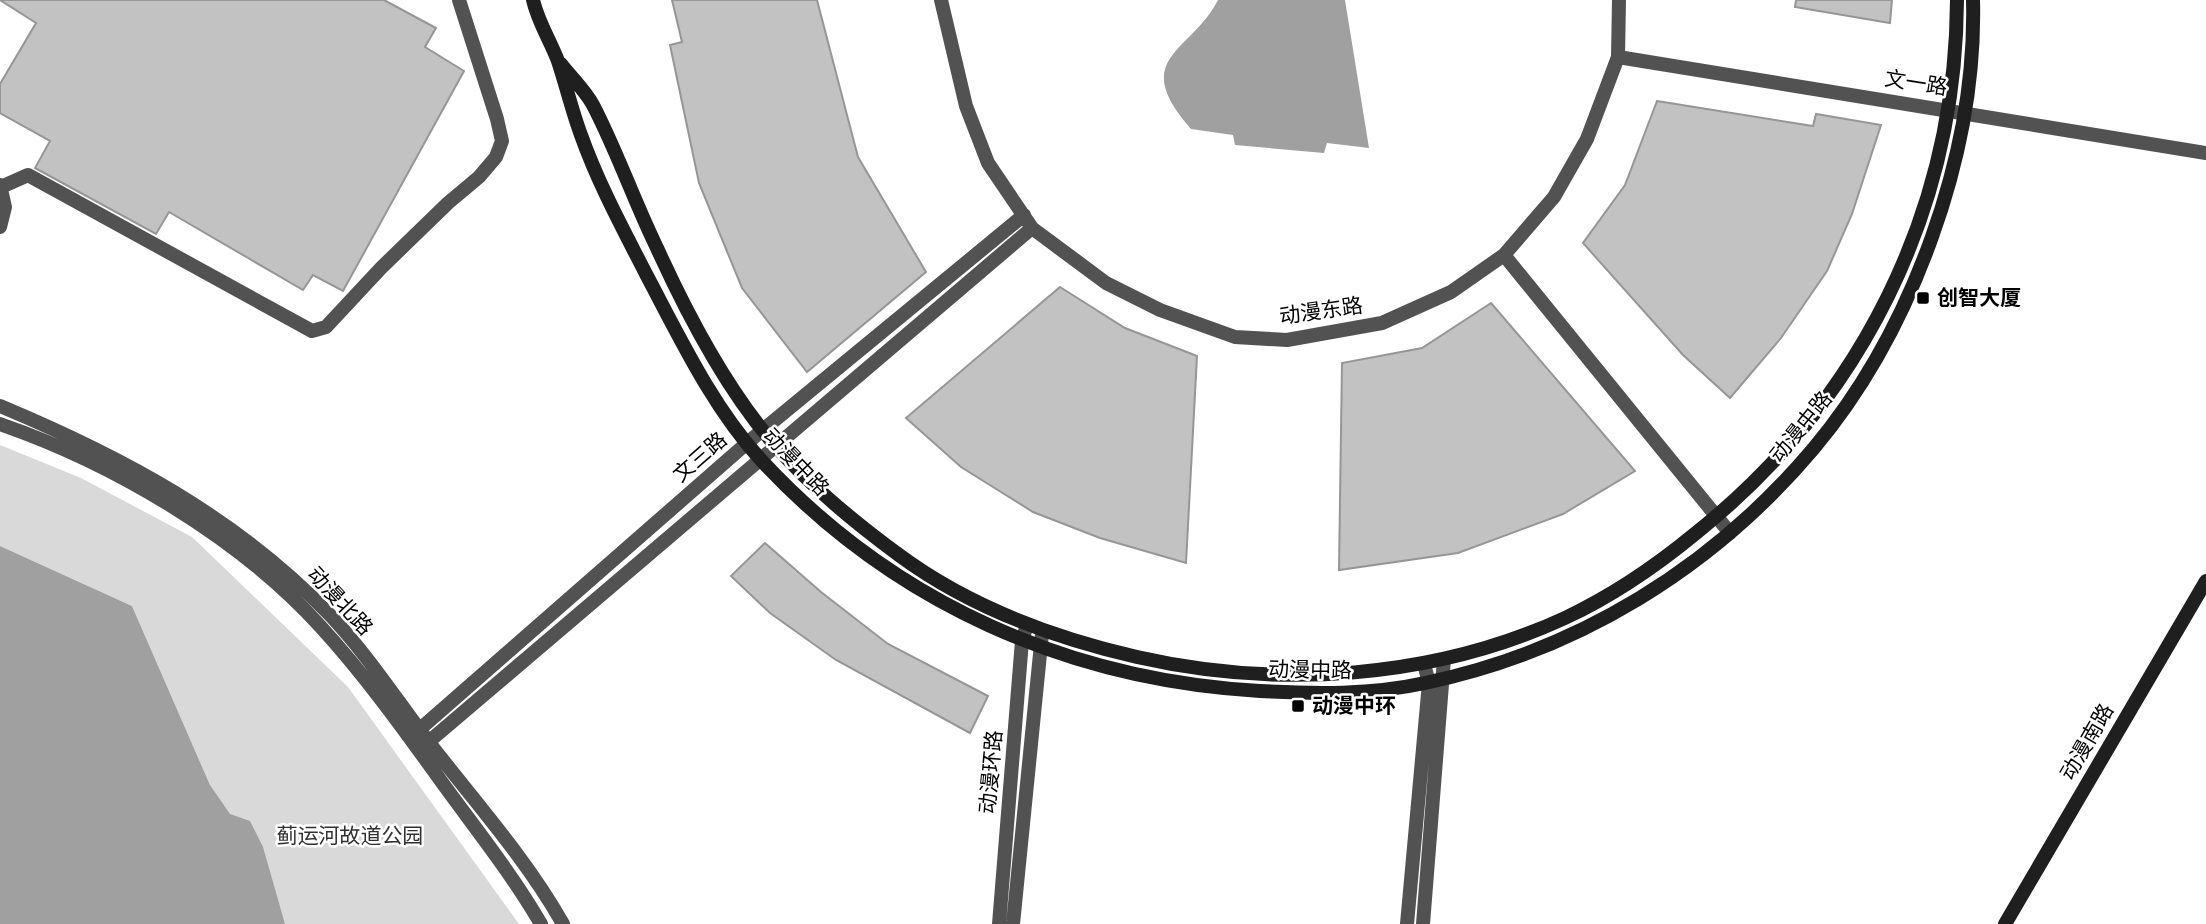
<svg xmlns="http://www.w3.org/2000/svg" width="2206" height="924" viewBox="0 0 2206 924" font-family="'Fira Sans Condensed','Noto Sans SC',sans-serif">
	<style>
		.green { fill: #d9d9d9 }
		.water { fill: #a0a0a0 }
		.building { fill: #c2c2c2; stroke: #969696; stroke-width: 2 }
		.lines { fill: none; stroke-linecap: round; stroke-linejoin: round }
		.street { stroke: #525252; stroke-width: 14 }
		.secondary { stroke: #1f1f1f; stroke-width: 14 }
		.poi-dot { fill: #000; stroke: #fff; stroke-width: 2.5 }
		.labels { text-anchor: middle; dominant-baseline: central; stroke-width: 5; stroke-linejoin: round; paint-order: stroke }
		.street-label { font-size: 21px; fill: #000; stroke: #fff }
		.poi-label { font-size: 21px; font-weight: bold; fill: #000; stroke: #fff; text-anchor: start }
		.park-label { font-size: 21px; fill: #303030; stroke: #fff }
	</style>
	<rect width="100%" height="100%" fill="#fff"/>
	<path class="green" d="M0,445l81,33 111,59 156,150 171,237h-234l-11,-33 -64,-106 -78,-179 -132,-60z"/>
	<path class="water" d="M1218,0h127l24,148 -42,-5 -3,10 -89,-8 -2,-10 -42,-6c-63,-72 0,-76 27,-129z
		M0,546l132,60 78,179 20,29 20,7 13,26 22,77h-285z"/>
	<path class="building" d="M0,0h384l52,28 -11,19 39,24 -121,220 -30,-16 -10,15 -134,-78 -13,22 -121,-66 15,-27 -50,-28v-29l36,-61z
		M672,0h145l41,157 68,115 -119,100 -65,-84 -43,-105 -29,-138 12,-3z
		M1796,0h96l-2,23 -95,-16z
		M1657,101l156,25 3,-12 65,11 -29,89 -25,57 -46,67 -51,60 -47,-43 -100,-112 42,-58z
		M1060,287l65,41 72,28 -11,207 -86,-25 -67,-26 -72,-45 -55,-49z
		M1491,303l144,168 -72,43 -105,39 -119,17 3,-207 80,-15z
		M765,543l56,49 67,52 100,52 -18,37 -134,-73 -66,-47 -39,-37z"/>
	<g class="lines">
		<path class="street" d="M941,0l25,106 22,57 44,65 74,55 54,27 75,27 52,3 95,-17 69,-31 53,-37 50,-58 33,-58 31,-82 1,-57
			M1618,57l588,96
			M0,185l5,22 -5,20
			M1,187l27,-12 284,156 14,-4 55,-59 67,-65 31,-26 17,-20 6,-16 -5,-22 -38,-119
			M1504,255l226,278
			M0,406c122,51 237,112 330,209 37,39 68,87 101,130 45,58 96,115 132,179
			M0,424c113,39 239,113 320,202 44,48 83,102 121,155 34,47 71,93 100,143
			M408,736l12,-7 327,-286 277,-228
			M419,750l613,-522
			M999,924l23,-283 4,-13
			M1013,924l29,-290
			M1407,924l22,-241 -5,-19
			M1423,924l21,-265"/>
		<path class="secondary" d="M533,0c5,22 17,40 25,61 8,24 14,50 23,74 17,48 42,94 65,139 34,64 67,134 116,187 132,142 306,219 498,230 56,3 110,4 165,-8 153,-32 288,-115 389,-235 98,-117 163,-295 159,-448
			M561,64c10,13 24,26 32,41 24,46 41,96 64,143 30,66 69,141 117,196 36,42 80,78 125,111 69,51 155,83 238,102 141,32 296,22 428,-39 47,-22 91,-52 131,-85 165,-132 260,-322 261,-533
			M2005,924l201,-343"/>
	</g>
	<g class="poi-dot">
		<rect x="1916" y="291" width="14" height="14" rx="3.5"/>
		<rect x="1291" y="699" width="14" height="14" rx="3.5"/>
	</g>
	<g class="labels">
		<g class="street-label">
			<text transform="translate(1916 83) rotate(9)">文一路</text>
			<text transform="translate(1321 311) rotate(-8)">动漫东路</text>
			<text transform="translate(1801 427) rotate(-51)">动漫中路</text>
			<text transform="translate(700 457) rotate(-41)">文三路</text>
			<text transform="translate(796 462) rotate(46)">动漫中路</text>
			<text transform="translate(340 601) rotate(47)">动漫北路</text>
			<text transform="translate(1310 670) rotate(1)">动漫中路</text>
			<text transform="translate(2087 742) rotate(-60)">动漫南路</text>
			<text transform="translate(991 772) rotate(-85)">动漫环路</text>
		</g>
		<g class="poi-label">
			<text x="1937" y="298">创智大厦</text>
			<text x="1312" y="706">动漫中环</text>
		</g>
		<g class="park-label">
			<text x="350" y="836">蓟运河故道公园</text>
		</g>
	</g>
</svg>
